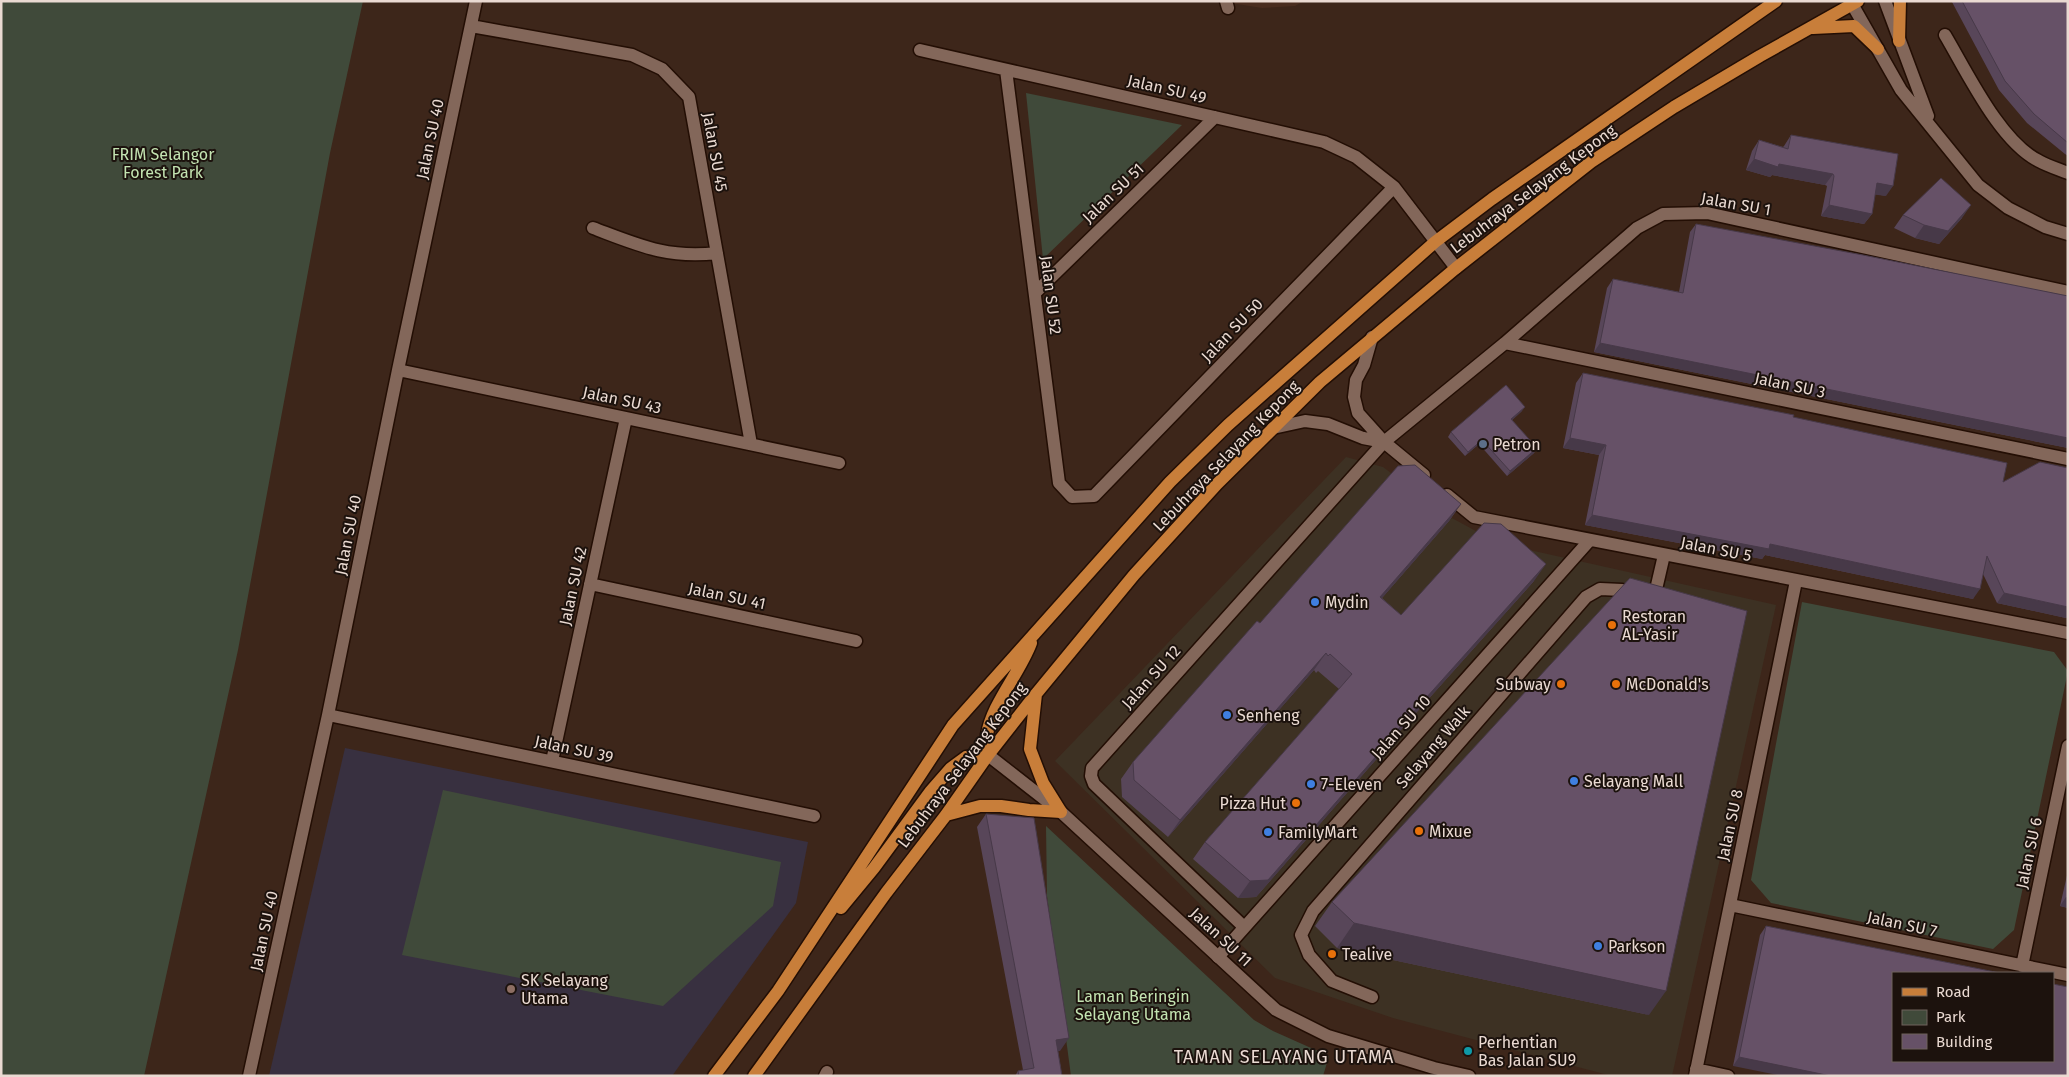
<svg xmlns="http://www.w3.org/2000/svg" width="2069" height="1077" viewBox="0 0 2069 1077" font-family="'Fira Sans',sans-serif">
	<style>
		.commercial { fill: #3d3123 }
		.built { fill: #4a2d1f }
		.education { fill: #383040 }
		.green { fill: #404a3a }
		.lines { fill: none; stroke-linecap: round; stroke-linejoin: round }
		.pedestrian-casing { stroke: #230e04; stroke-width: 15 }
		.minor-casing { stroke: #230e04; stroke-width: 15 }
		.tertiary-casing { stroke: #230e04; stroke-width: 15 }
		.primary-casing { stroke: #230e04; stroke-width: 15 }
		.pedestrian { stroke: #83675a; stroke-width: 12 }
		.minor { stroke: #83675a; stroke-width: 12 }
		.tertiary { stroke: #83675a; stroke-width: 12 }
		.primary { stroke: #c87e3a; stroke-width: 12 }
		.wall { fill: #584659 }
		.shaded-wall { fill: #473948 }
		.building { fill: #665167; stroke: #473948 }
		.service-dot { fill: #5c6f8a; stroke: #1c120d; stroke-width: 2 }
		.shop-dot { fill: #3f7fe0; stroke: #1c120d; stroke-width: 2 }
		.food-dot { fill: #e8710a; stroke: #1c120d; stroke-width: 2 }
		.education-dot { fill: #8d6e63; stroke: #1c120d; stroke-width: 2 }
		.culture-dot { fill: #0f9aa8; stroke: #1c120d; stroke-width: 2 }
		.labels { text-anchor: middle; dominant-baseline: central; stroke-width: 4; stroke-linejoin: round; paint-order: stroke }
		.street-label { font-size: 16px; fill: #eadad2; stroke: #1c120d }
		.park-label { font-size: 16px; fill: #c3e3b1; stroke: #1c120d }
		.poi-label { font-size: 16px; fill: #eadad2; stroke: #1c120d; text-anchor: start }
		.neighbourhood-label { font-size: 18px; letter-spacing: 1px; fill: #eadad2; stroke: #1c120d }
	</style>
	<rect width="100%" height="100%" fill="#3d261a"/>
	<path class="commercial" d="M1346,457l37,10 67,50 48,26 278,62 -104,471h-60l-219,-58 -118,-40 -220,-217z"/>
	<path class="built" d="M1218,1h86l-9,5 -33,2z"/>
	<path class="education" d="M345,748l463,94 -12,61 -124,173h-403z"/>
	<path class="green" d="M1,1h362l-33,152 -92,497 -94,426h-143z
		M1026,93l156,32 -139,134z
		M1802,602l252,50 14,19 -54,259 -21,19 -222,-46 -20,-23z
		M443,790l338,72 -8,44 -110,100 -261,-51z
		M1046,826l208,194 19,11 56,25 -6,20h-252l-24,-180z"/>
	<g class="lines">
		<g class="pedestrian-casing">
			<path id="pedestrian" d="M1372,997l-40,-16 -23,-26 -8,-20 12,-24 273,-314 14,-8 22,1 32,8 10,-43"/>
		</g>
		<g class="minor-casing">
			<path id="minor" d="M1226,1l2,7
				M471,26l161,29 30,14 27,28 62,347
				M1945,35c22,37 55,107 94,126 9,5 19,8 29,12
				M920,50l404,92 32,15 38,30 62,81
				M1006,70l53,413 13,14 22,-1 300,-309
				M593,228c45,17 75,31 124,25
				M1035,293l180,-176
				M1372,337l-8,28 -8,15 -2,17 4,16 26,29 40,33
				M1505,343l563,116
				M398,370l441,93
				M1273,428l32,-7 23,3 35,14 21,4
				M1447,495l27,22 594,116
				M590,584l266,57
				M328,715l486,101
				M552,761l74,-343
				M1730,905l338,70
				M1243,926l-149,-142 -3,-8 1,-8 292,-326 121,-99 132,-115 26,-14 44,-1 361,79
				M1218,957l371,-416
				M2022,966l46,-220
				M1696,1069l32,7
				M249,1076l79,-361 70,-345 78,-369
				M825,1076l2,-4
				M1695,1076l101,-495"/>
		</g>
		<g class="tertiary-casing">
			<path id="tertiary" d="M1885,1l43,115
				M1852,4l49,86 77,95 30,23 37,19 23,7
				M988,755l73,57 215,198 52,26 106,32 35,8"/>
		</g>
		<g class="primary-casing">
			<path id="primary" d="M1813,28l41,-2 24,23
				M1899,41l1,-40
				M1036,694l-6,55 13,34 18,29
				M988,755c0,-7 -2,-14 -1,-20 4,-30 33,-62 44,-92
				M946,815l34,-9h21l28,4 32,2
				M841,908l33,-40 56,-76 21,-24 15,-11 22,-2
				M714,1076l64,-85 175,-266 217,-243 58,-57 207,-183 57,-43 284,-198
				M754,1076l132,-183 60,-78 42,-60 48,-61 98,-119 83,-91 103,-102 136,-114 135,-106 83,-55 86,-51 98,-55"/>
		</g>
		<use href="#pedestrian" class="pedestrian"/>
		<use href="#minor" class="minor"/>
		<use href="#tertiary" class="tertiary"/>
		<use href="#primary" class="primary"/>
	</g>
	<path class="wall" d="M1953,1h115v155l-3,-2 -38,-31 -28,-33 -47,-88z
		M1791,135l95,61 -11,-2 -3,20 -8,10 -43,-8 6,-30 -2,-1 -53,-10 -2,2 -24,-7 6,-19 7,-11 24,7 1,-1z
		M1903,215l59,3 -23,26 -24,-6 -21,-10z
		M1696,224l372,72v152l-474,-96 13,-64 6,-9 66,13 11,-60z
		M1583,373l210,44 210,65 65,-14v148l-2,2 -69,-15 -14,-29 -10,25 -208,-44 -3,4 -177,-34 14,-70 -36,-7 13,-65z
		M1522,411l-10,9 25,28 -3,5 -27,23 -28,-32 -14,12 -17,-19 3,-5z
		M1461,504l-12,17 -67,77 19,17 133,-34 -144,161 -10,13 -124,142 -18,1 -45,-39 12,-17 134,-153 -21,-18 -2,2 -2,-3 -146,167 -46,-40 -1,-18 12,-17 127,-139z
		M986,814l74,237h-2l4,25h-47l3,-5 5,-1 -46,-243z
		M2068,871v37l-8,-2z
		M1332,902l317,113 -312,-67 -22,-22z
		M1766,926l234,47 -267,93 27,-131z"/>
	<path class="shaded-wall" d="M1754,159l25,5 54,10 -8,11 -53,-10 -2,2 -24,-7z
		M1877,183l16,3 -7,10 -16,-2z
		M1829,205l43,9 -8,10 -43,-8z
		M1971,205l-9,13 -23,26 -24,-6 9,-13z
		M1600,343l468,95v10l-474,-96z
		M1525,407l-3,4 -14,13 3,-5z
		M1570,438l36,7 -7,10 -36,-7z
		M1482,440l-3,4 -14,12 3,-4z
		M1537,448l-3,5 -27,23 3,-5z
		M1461,504l-12,17 -81,93 12,-17z
		M1592,515l178,29 210,45 -7,10 -208,-44 -3,4 -177,-34z
		M1546,564l-12,17 -144,161 -10,13 -124,142 -18,1 12,-17 141,-144z
		M2004,593l64,14v9l-2,2 -69,-15z
		M1326,653l-12,17 -146,167 12,-17z
		M2066,897l2,1v10l-8,-2z
		M1354,923l312,68 -17,24 -312,-67z
		M1069,1038l-9,13 -13,2 9,-13z
		M1739,1057l92,19h-49l-49,-10z"/>
	<path class="building" d="M1962,1h106v142l-34,-29 -29,-33z
		M1791,135l107,19 -5,32 -16,-3 -5,31 -43,-9 5,-29 -1,-2 -54,-10 -1,3 -24,-8 5,-19 29,9z
		M1941,178l30,27 -23,26 -24,-6 -21,-10z
		M1696,224l167,31 205,41v142l-468,-95 13,-64 70,14z
		M1583,373l211,42 -1,2 214,46 -4,19 37,-20 28,6v139l-64,-14 -17,-37 -7,33 -210,-45 -1,5 -177,-34 14,-70 -36,-7z
		M1506,385l19,22 -14,12 26,29 -27,23 -28,-31 -14,12 -17,-20z
		M1415,465l46,39 -81,93 21,18 83,-92 17,1 45,40 -155,173 1,1 -124,142 -18,1 -45,-39 147,-168 -22,-20 -2,2 -2,-3 -146,167 -46,-40 -1,-18 124,-141 3,2 138,-157z
		M1630,578l117,33 -81,380 -312,-68 -22,-21z
		M986,814l48,4 35,220 -13,2 6,36h-43l-1,-5 16,-3z
		M1766,926l234,47h-107v88h160v-77l15,3v89h-237l-92,-19z"/>
	<circle class="service-dot" cx="1483" cy="444" r="5"/>
	<g class="shop-dot">
		<circle cx="1315" cy="602" r="5"/>
		<circle cx="1227" cy="715" r="5"/>
		<circle cx="1574" cy="781" r="5"/>
		<circle cx="1311" cy="784" r="5"/>
		<circle cx="1268" cy="832" r="5"/>
		<circle cx="1598" cy="946" r="5"/>
	</g>
	<g class="food-dot">
		<circle cx="1612" cy="625" r="5"/>
		<circle cx="1561" cy="684" r="5"/>
		<circle cx="1616" cy="684" r="5"/>
		<circle cx="1296" cy="803" r="5"/>
		<circle cx="1419" cy="831" r="5"/>
		<circle cx="1332" cy="954" r="5"/>
	</g>
	<circle class="education-dot" cx="511" cy="989" r="5"/>
	<circle class="culture-dot" cx="1468" cy="1051" r="5"/>
	<g class="labels">
		<g class="street-label">
			<text transform="translate(1167 89) rotate(13)">Jalan SU 49</text>
			<text transform="translate(430 139) rotate(-78)">Jalan SU 40</text>
			<text transform="translate(715 152) rotate(80)">Jalan SU 45</text>
			<text transform="translate(1533 189) rotate(-37)">Lebuhraya Selayang Kepong</text>
			<text transform="translate(1113 193) rotate(-44)">Jalan SU 51</text>
			<text transform="translate(1736 204) rotate(10)">Jalan SU 1</text>
			<text transform="translate(1051 295) rotate(83)">Jalan SU 52</text>
			<text transform="translate(1232 330) rotate(-46)">Jalan SU 50</text>
			<text transform="translate(1790 385) rotate(12)">Jalan SU 3</text>
			<text transform="translate(622 400) rotate(12)">Jalan SU 43</text>
			<text transform="translate(1226 456) rotate(-46)">Lebuhraya Selayang Kepong</text>
			<text transform="translate(348 535) rotate(-79)">Jalan SU 40</text>
			<text transform="translate(1716 549) rotate(11)">Jalan SU 5</text>
			<text transform="translate(573 586) rotate(-78)">Jalan SU 42</text>
			<text transform="translate(727 596) rotate(12)">Jalan SU 41</text>
			<text transform="translate(1151 677) rotate(-48)">Jalan SU 12</text>
			<text transform="translate(1401 727) rotate(-48)">Jalan SU 10</text>
			<text transform="translate(1433 747) rotate(-49)">Selayang Walk</text>
			<text transform="translate(574 749) rotate(12)">Jalan SU 39</text>
			<text transform="translate(962 765) rotate(-53)">Lebuhraya Selayang Kepong</text>
			<text transform="translate(1730 825) rotate(-78)">Jalan SU 8</text>
			<text transform="translate(2029 853) rotate(-78)">Jalan SU 6</text>
			<text transform="translate(1902 924) rotate(12)">Jalan SU 7</text>
			<text transform="translate(264 931) rotate(-78)">Jalan SU 40</text>
			<text transform="translate(1221 937) rotate(43)">Jalan SU 11</text>
		</g>
		<g class="park-label">
			<text x="163" y="154">FRIM Selangor<tspan x="163" dy="18">Forest Park</tspan></text>
			<text x="1133" y="996">Laman Beringin<tspan x="1133" dy="18">Selayang Utama</tspan></text>
		</g>
		<g class="poi-label">
			<text x="1493" y="444">Petron</text>
			<text x="1325" y="602">Mydin</text>
			<text x="1622" y="616">Restoran<tspan x="1622" dy="18">AL-Yasir</tspan></text>
			<text x="1551" y="684" text-anchor="end">Subway</text>
			<text x="1626" y="684">McDonald's</text>
			<text x="1237" y="715">Senheng</text>
			<text x="1584" y="781">Selayang Mall</text>
			<text x="1321" y="784">7-Eleven</text>
			<text x="1286" y="803" text-anchor="end">Pizza Hut</text>
			<text x="1429" y="831">Mixue</text>
			<text x="1278" y="832">FamilyMart</text>
			<text x="1608" y="946">Parkson</text>
			<text x="1342" y="954">Tealive</text>
			<text x="521" y="980">SK Selayang<tspan x="521" dy="18">Utama</tspan></text>
			<text x="1478" y="1042">Perhentian<tspan x="1478" dy="18">Bas Jalan SU9</tspan></text>
		</g>
		<g class="neighbourhood-label">
			<text x="1284" y="1057">TAMAN SELAYANG UTAMA</text>
		</g>
	</g>
	<rect width="2069" height="1077" fill="none" stroke="#eadad2" stroke-width="5"/>
	<rect x="1892" y="972" width="162" height="90" fill="#1c120d" stroke="#6e625c"/>
	<rect x="1902" y="988" width="25" height="8" fill="#c87e3a" stroke="#6e625c"/>
	<text x="1936" y="997" font-size="15" fill="#eadad2">Road</text>
	<rect x="1902" y="1010" width="25" height="15" fill="#404a3a" stroke="#6e625c"/>
	<text x="1936" y="1022" font-size="15" fill="#eadad2">Park</text>
	<rect x="1902" y="1034" width="25" height="15" fill="#665167" stroke="#6e625c"/>
	<text x="1936" y="1047" font-size="15" fill="#eadad2">Building</text>
</svg>
